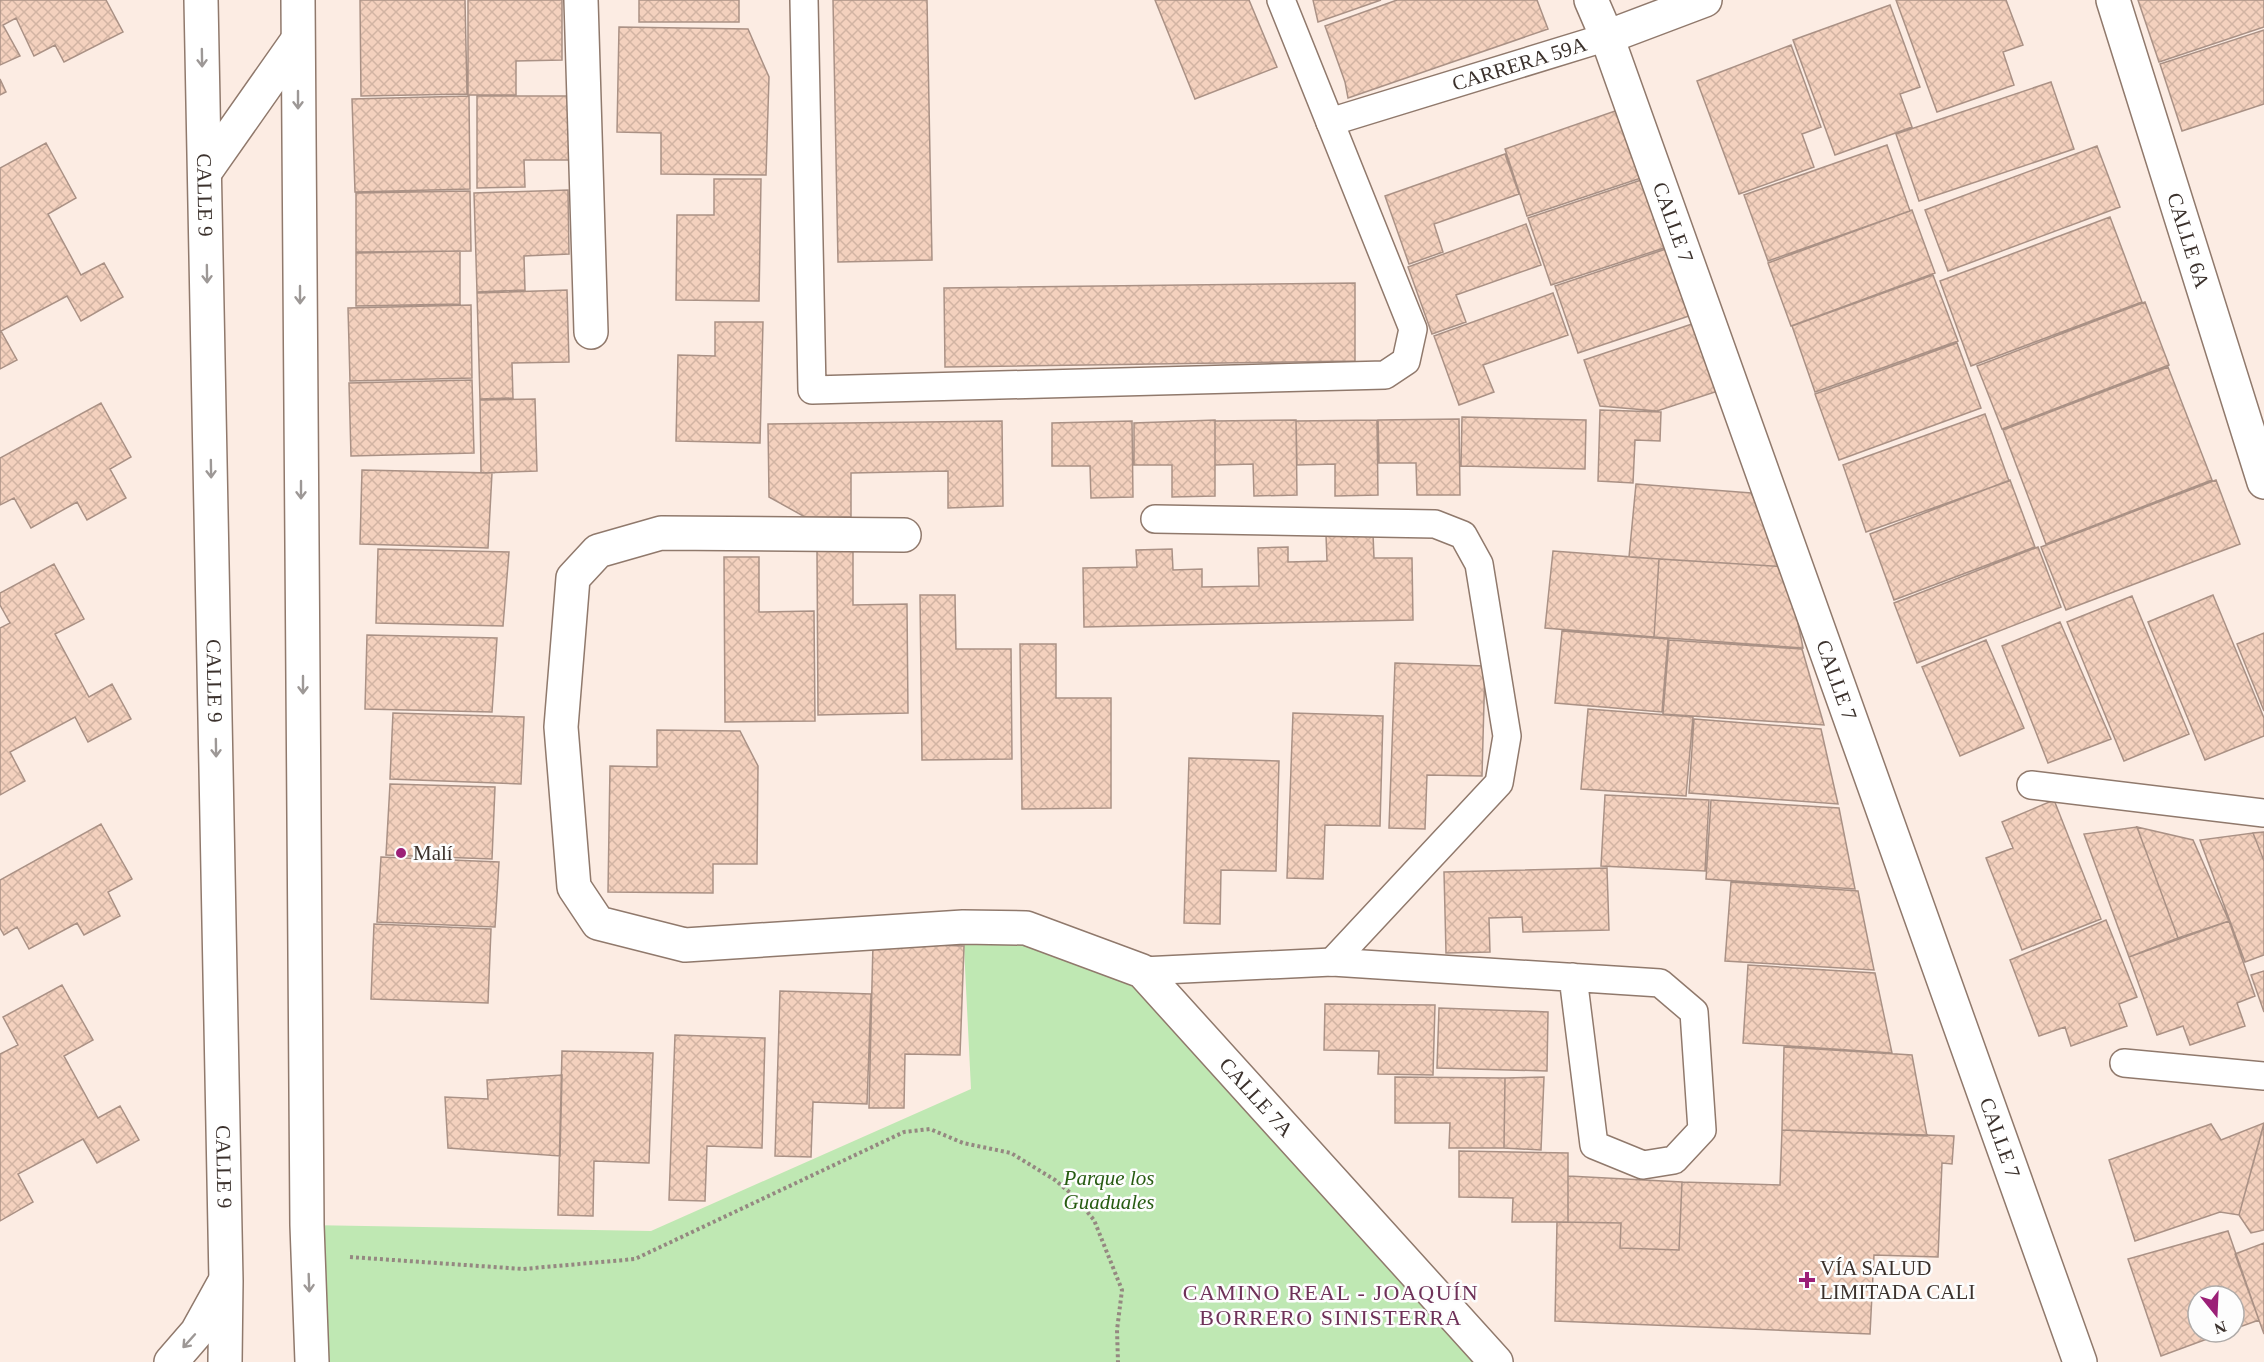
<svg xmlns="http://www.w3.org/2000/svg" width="2264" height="1362" viewBox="0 0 2264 1362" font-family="Georgia,serif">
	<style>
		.green { fill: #bfe8b3 }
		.building { fill: url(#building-cross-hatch); stroke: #aa9185; stroke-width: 1.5 }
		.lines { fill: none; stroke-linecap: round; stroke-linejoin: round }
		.lane-casing { stroke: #90796c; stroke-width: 30 }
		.street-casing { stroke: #90796c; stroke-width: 36 }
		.secondary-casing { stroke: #90796c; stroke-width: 36 }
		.path { stroke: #958881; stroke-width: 4; stroke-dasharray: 3 3; stroke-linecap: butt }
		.lane { stroke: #fff; stroke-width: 27 }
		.street { stroke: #fff; stroke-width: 33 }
		.secondary { stroke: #fff; stroke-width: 33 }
		.oneway { stroke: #9d9896 }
		.poi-dot { fill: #9b2077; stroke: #fdfdfd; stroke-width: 2 }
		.labels { text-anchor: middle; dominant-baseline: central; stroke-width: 5; stroke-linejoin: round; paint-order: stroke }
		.street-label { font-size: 21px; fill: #3b312c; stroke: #fdfdfd }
		.poi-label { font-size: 21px; fill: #3b312c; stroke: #fdfdfd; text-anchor: start }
		.park-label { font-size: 21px; font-style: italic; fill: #275c12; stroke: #fdfdfd }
		.neighbourhood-label { font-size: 22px; letter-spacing: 1.5px; fill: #6e3158; stroke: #fdfdfd }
	</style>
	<defs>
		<pattern id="building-cross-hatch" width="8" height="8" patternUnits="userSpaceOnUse" patternTransform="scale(1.5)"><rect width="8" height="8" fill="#f4d1be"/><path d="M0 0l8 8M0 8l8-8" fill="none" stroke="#d2b4a3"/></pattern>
	</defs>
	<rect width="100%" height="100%" fill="#fcece3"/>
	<path class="green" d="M963,927l179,44 354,391h-1184l-5,-137 344,6 320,-142z"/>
	<path class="building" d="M0,0h106l17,32 -59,30 -9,-17 -21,11 -18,-38 -13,7 17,31 -20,9z
		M360,0h105l2,94 -106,2z
		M468,0h94v60l-46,1v34h-48z
		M639,0h100v22h-100z
		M833,0h94l5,260 -94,2z
		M1155,0h94l28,67 -82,32z
		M1313,0h68l-63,22z
		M1397,0h140l11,29 -200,69 -3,-16 -20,-56z
		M1896,0h110l17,45 -20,7 11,33 -77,27z
		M2138,0h126v27l-105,35z
		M1890,5l30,82 -20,7 12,33 -77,28 -42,-115z
		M619,27l129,2 21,48 -3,98 -105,-1v-41l-44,-1z
		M2264,30v74l-82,27 -22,-67z
		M1791,45l30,82 -19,7 12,33 -75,27 -42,-113z
		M0,79l6,13 -6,3z
		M2051,82l23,67 -155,52 -23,-67z
		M469,96l1,93 -115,3 -3,-93z
		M477,96h94l-1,64h-46l1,27 -48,1z
		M1621,109l23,68 -117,39 -22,-67z
		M46,143l30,55 -28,16 33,61 23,-12 19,34 -42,24 -14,-25 -66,35 16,29 -17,9v-201z
		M1887,145l23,66 -142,50 -24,-66z
		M2097,146l23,61 -172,64 -23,-61z
		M1505,154l14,40 -85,30 9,28 -34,12 -24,-68z
		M714,179h47l-2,122 -83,-1 1,-85h37z
		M1644,179l23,68 -116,38 -23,-67z
		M568,190l1,64 -45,2 1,34 -48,2 -3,-99z
		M470,191l1,60 -115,1v-59z
		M1912,210l23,63 -144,53 -23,-63z
		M2110,217l32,85 -171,64 -31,-85z
		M1526,224l15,41 -85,30 10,27 -34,12 -24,-67z
		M1672,247l23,67 -117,39 -23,-67z
		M460,251v53l-104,2v-53z
		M1933,275l25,66 -143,51 -23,-66z
		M1355,283v78l-410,6 -1,-79z
		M567,290l2,72 -57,1 1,35 -33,1 -3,-106z
		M1553,293l15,42 -85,30 11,27 -35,13 -25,-69z
		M2145,302l24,63 -167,64 -25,-63z
		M471,305l1,73 -122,3 -2,-73z
		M1701,321l23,68 -67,22 -57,-5 -16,-46z
		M715,322h48l-3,121 -84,-2 2,-86 37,1z
		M1957,343l24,65 -142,52 -24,-66z
		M2168,367l44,113 -166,64 -43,-114z
		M472,380l2,73 -123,3 -2,-73z
		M535,399l2,72 -56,2 -1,-73z
		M101,403l30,54 -21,12 16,29 -39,22 -10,-18 -46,26 -17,-30 -14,7v-47z
		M1600,410l61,2 -1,29 -25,-1 -2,43 -35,-2z
		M1985,414l24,67 -143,51 -23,-67z
		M1462,417l124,3 -1,49 -124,-3z
		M1459,419l1,76h-43l-1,-32h-37l-1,-43z
		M1215,420v76l-43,1v-32h-38v-42z
		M1296,420l1,75 -43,1 -1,-32 -38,1v-44z
		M1377,420l1,75 -43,1v-32l-38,1 -1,-44z
		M1002,421l1,85 -55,2v-37l-97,2v44h-46l-36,-20 -1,-73z
		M1132,421l1,76 -42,1 -1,-32h-38v-43z
		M362,470l130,3 -4,75 -128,-4z
		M2010,480l25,67 -141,53 -24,-66z
		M2216,480l24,64 -174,66 -25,-63z
		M1636,484l115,9 36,74 -158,-10z
		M1373,534l1,24h38l1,62 -329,7 -1,-59 54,-1 -1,-17 36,-1 1,21 29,-1v18l57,-1 -1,-38 30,-1v15l39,-1 -1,-26z
		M2038,547l23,60 -144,56 -23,-60z
		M378,549l131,3 -6,74 -127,-3z
		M817,550h36v55l54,-1 1,109 -90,2z
		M1553,551l106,8 -5,78 -109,-9z
		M724,557h35v55l55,-1 1,110 -90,1z
		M1659,559l128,8 16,81 -149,-11z
		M54,564l30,55 -29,15 34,63 23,-13 19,35 -43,23 -13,-25 -65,35 15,29 -25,14v-167l10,-5 -10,-18v-12z
		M920,595h35l1,54h55l1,110 -90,1z
		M2213,595l51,123v18l-59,24 -57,-138z
		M2132,596l57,138 -65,27 -57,-139z
		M2060,622l51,117 -63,24 -46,-117z
		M1562,631l106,8 -6,73 -107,-9z
		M2264,633v78l-27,-67z
		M367,635l130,3 -5,74 -127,-3z
		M1669,640l133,9 22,76 -161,-11z
		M1986,640l38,88 -64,28 -38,-89z
		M1020,644h36v54h55v110l-89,1z
		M1395,663l90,3 -3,110 -55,-1 -2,54 -36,-1z
		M1588,709l105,8 -7,79 -105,-7z
		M393,713l131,4 -3,67 -131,-5z
		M1293,713l90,3 -3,110 -55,-1 -2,54 -36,-1z
		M1694,719l127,10 17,75 -149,-11z
		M657,730l83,1 18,35 -1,98h-44v29l-105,-1 2,-126 47,1z
		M1189,758l90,3 -3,110 -55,-1 -1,54 -36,-1z
		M390,784l105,3 -3,72 -106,-4z
		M1605,795l104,5 -4,71 -104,-5z
		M1711,800l128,8 16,81 -149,-10z
		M2054,800l47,119 -79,31 -36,-92 27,-10 -11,-26z
		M101,824l31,55 -24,13 12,24 -36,19 -7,-12 -48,26 -12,-22 -13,8 -4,-7v-48z
		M2137,827l41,111 -49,19 -45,-123z
		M2137,827l56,13 36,81 -51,17z
		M2264,832v29l-11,-28z
		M2253,833l11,28v94l-19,7 -45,-122z
		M381,857l118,5 -4,65 -118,-5z
		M1607,868l2,62 -86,2 -1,-15 -33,1 1,34 -44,1 -2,-81z
		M1731,882l127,9 16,79 -149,-9z
		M2106,920l31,77 -18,7 8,22 -56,20 -6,-19 -26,9 -29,-76z
		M2229,921l26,75 -18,7 8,23 -55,19 -7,-19 -26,9 -28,-78z
		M374,924l117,5 -3,74 -117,-4z
		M873,943l91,3 -4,109 -55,-1 -1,54h-35z
		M1748,965l127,8 17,80 -149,-10z
		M2264,971v41l-13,-37z
		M62,985l31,55 -29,16 34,62 22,-12 19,34 -42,23 -14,-24 -65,35 15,28 -33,19v-167l18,-9 -15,-28z
		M780,991l91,3 -4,110 -54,-2 -2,55 -36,-1z
		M1325,1004l110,1 -2,70 -55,-1 1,-23 -55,-1z
		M1439,1008l109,4 -1,59 -110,-3z
		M675,1035l90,3 -3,110 -55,-2 -2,55 -36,-1z
		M1784,1047l128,8 15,81 -145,-6z
		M562,1051l91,2 -4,110 -55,-2 -1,55 -35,-1z
		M562,1075l-2,81 -112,-8 -3,-51 43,2 -1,-19z
		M1395,1077l110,1 -1,70h-55l1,-25h-55z
		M1544,1077l-3,73 -37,-2 1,-70z
		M2264,1123l-25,92 -19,-3 -85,29 -26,-81 102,-36 10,16z
		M2264,1124v106l-13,3 -12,-18z
		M1782,1130l172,6 -2,28 -10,-1 -4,94 -64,-2 -4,79 -315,-13 2,-99 64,1 -1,25 59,2 3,-68 98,3z
		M1459,1151l109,2v69h-56l1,-24 -54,-1z
		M1568,1176l114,6 -3,68 -59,-2 1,-25 -53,-1z
		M2228,1231l31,89 -25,9v-33h-36v36h28l-65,24 -33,-97z
		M2264,1243v91l-29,-80z"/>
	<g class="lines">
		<g class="lane-casing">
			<g id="lane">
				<path d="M804,0l8,390 573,-15 21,-14 7,-32 -132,-329"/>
				<path id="s1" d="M1330,122l277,-85"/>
				<path d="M1155,519l280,5 28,11 16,29 28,172 -8,47 -167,179"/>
				<path d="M2031,785l233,28"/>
				<path d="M1142,971l190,-9 328,21 34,29 8,118 -28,30 -31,5 -49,-20 -21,-168"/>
				<path d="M2124,1063l140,13"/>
			</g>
		</g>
		<g class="street-casing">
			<g id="street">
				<path d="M581,0l10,332"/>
				<path id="s2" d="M1591,0l16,37 473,1325"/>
				<path id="s3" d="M2113,0l151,482"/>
				<path d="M1607,37l98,-37"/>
				<path id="s4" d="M904,535l-243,-2 -63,18 -25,27 -12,149 13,160 24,36 87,22 278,-18 63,1 116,43 354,391"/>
			</g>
		</g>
		<g class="secondary-casing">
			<g id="secondary">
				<path id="s5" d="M201,0l25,1281 -1,81"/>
				<path d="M298,0l9,1225 5,137"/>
				<path d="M205,172l92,-131"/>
				<path d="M171,1362l26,-30 26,-47"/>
			</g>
		</g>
		<path class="path" d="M350,1257l173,12 112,-10 269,-127 26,-3 33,14 48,10 44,27 19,16 20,24 28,70 -5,40 1,32"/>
		<use href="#lane" class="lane"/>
		<use href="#street" class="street"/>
		<use href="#secondary" class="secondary"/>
	</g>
	<defs><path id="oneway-shaft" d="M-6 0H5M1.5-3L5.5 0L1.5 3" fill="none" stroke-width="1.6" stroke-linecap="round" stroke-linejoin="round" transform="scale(1.5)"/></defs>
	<g class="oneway">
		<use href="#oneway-shaft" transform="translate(202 58) rotate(89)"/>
		<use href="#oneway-shaft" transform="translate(298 100) rotate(90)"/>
		<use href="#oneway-shaft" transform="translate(207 274) rotate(89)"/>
		<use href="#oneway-shaft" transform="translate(300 295) rotate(90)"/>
		<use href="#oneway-shaft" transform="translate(211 469) rotate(89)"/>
		<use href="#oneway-shaft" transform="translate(301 490) rotate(90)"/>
		<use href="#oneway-shaft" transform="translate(303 685) rotate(90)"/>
		<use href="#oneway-shaft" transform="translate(216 748) rotate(89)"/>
		<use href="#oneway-shaft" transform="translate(309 1283) rotate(88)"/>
		<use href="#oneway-shaft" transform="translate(189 1341) rotate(132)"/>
	</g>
	<g class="poi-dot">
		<circle cx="401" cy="853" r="6"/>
		<path d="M1804 1271h6v6h6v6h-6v6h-6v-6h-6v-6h6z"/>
	</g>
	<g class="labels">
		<g class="street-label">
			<text stroke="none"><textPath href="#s1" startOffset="198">CARRERA 59A</textPath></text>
			<text stroke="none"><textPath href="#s5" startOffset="195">CALLE 9</textPath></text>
			<text stroke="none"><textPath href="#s2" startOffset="237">CALLE 7</textPath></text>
			<text stroke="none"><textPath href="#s3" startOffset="252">CALLE 6A</textPath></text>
			<text stroke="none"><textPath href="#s2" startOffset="723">CALLE 7</textPath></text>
			<text stroke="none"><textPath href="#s5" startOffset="681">CALLE 9</textPath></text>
			<text stroke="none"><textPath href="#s4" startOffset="1424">CALLE 7A</textPath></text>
			<text stroke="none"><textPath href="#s2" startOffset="1209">CALLE 7</textPath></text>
			<text stroke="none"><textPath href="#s5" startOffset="1167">CALLE 9</textPath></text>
		</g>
		<g class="poi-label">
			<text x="413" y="853">Malí</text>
			<text x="1820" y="1268">VÍA SALUD<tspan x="1820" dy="24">LIMITADA CALI</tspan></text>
		</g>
		<g class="park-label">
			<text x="1109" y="1178">Parque los<tspan x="1109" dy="24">Guaduales</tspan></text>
		</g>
		<g class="neighbourhood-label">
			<text x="1331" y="1292">CAMINO REAL - JOAQUÍN<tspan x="1331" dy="25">BORRERO SINISTERRA</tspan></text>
		</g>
	</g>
	<g transform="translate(2216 1314) rotate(162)"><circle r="28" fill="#fdfdfd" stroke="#afaba9" stroke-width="1.5"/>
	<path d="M0-4.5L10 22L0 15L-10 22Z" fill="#9b2077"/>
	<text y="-9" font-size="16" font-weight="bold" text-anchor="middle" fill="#3b312c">N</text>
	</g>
</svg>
